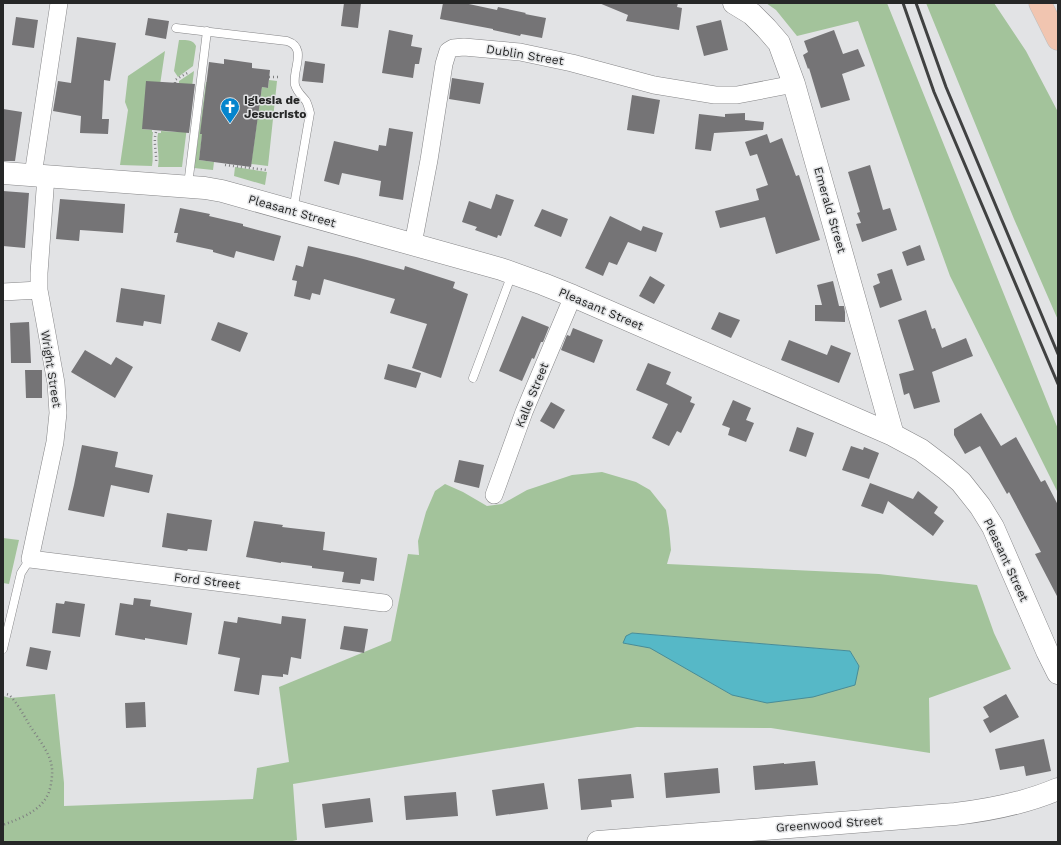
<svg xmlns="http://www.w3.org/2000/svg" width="1061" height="845" viewBox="0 0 1061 845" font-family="'Work Sans',sans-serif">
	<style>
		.green { fill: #a3c39b; fill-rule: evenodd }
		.water { fill: #56b8c7; stroke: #488c97 }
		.building { fill: #757476 }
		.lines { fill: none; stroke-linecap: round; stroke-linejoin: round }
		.lane-casing { stroke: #858587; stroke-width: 9 }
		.street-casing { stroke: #858587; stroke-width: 18 }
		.secondary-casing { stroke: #858587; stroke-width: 23 }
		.highway-casing { stroke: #bebebe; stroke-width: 23 }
		.path { stroke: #7e7f80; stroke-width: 2.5; stroke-dasharray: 1 3; stroke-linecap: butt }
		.lane { stroke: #fff; stroke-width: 8 }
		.street { stroke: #fff; stroke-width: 17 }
		.secondary { stroke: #fff; stroke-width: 22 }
		.highway { stroke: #f1c5b0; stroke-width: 22 }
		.rail { stroke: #404141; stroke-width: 3 }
		.labels { text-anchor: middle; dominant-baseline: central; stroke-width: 3; stroke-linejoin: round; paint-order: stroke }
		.street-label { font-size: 12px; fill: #262727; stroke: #e2e3e5 }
		.poi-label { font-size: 12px; font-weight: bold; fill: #262727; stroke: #e2e3e5; text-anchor: start }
	</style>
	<rect width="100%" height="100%" fill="#e2e3e5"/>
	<path class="green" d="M766,3h121l171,426v64l-108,-217 -92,-255 -61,15 -21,-26z
		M926,3h68l32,48 32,61v208l-44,-101z
		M179,40c6,0 14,-1 17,6l-3,20 -15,11 -4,-6z
		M165,51l-5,34 -18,44 10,1v2h1c-2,12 1,23 -1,34l-32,-1 8,-55 -3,-8 3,-26z
		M194,71l-12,96h-24c2,-12 -2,-23 0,-34h3v-2l17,1 4,-43 -3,-6v-2z
		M269,80l8,1 -9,85 -17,-2 11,-77 6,1z
		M206,82h3l-10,78 15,2 -1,8 -19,-2z
		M235,167l32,5 -2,13 -31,-9z
		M602,472l34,10 14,8 16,20 3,18 2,22 -4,14 212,10 98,11 17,48 17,36 -82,29 1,55 -159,-25 -134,-1 -344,57 4,56 -9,2h-285v-146l7,2 45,-4 9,89v23l189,-7 4,-31 32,-6 -10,-75 112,-46 17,-87 11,1 -1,-14 8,-29 9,-21 10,-7 18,8 24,14 15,-2 25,-14 45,-15zM632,633l218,18 9,15 -127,29 -82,-48 -27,-4z
		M3,538l16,2 -10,44 -6,-1z"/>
	<path class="water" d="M632,633l218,18 9,15 -4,19 -42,12 -46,6 -35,-8 -82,-47 -27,-5 3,-7z"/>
	<path class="building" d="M344,3h17l-3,25 -17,-2z
		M443,3h21l33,7 1,-3 28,6 -1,1 21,4 -4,20 -21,-4 -1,2 -27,-6v-1l-53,-10z
		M599,3h79l-1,4 5,1 -3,22 -53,-9 2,-6z
		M16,17l22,3 -4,28 -22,-3z
		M148,18l21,3 -3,18 -21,-4z
		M721,20l7,30 -24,6 -8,-30z
		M389,30l24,5 -2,11 11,2 -3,16h-4l-2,14 -31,-5z
		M834,30l9,24 15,-5 7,17 -23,8 8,26 -29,8 -12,-40 -1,1 -5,-14 5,-3 -4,-11z
		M77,37l39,6 -6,38 -6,-1 -2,39h7l-1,15 -28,-1 1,-17 -28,-5 5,-30 13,2z
		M224,59l28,4v5l18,2 -2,18 -6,-1 -11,80 -52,-7 3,-26h-2l9,-72 15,2z
		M305,61l20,3 -2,19 -21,-2z
		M452,78l32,5 -4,21 -31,-5z
		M146,81l49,3 -6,49 -47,-4z
		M632,95l28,5 -6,34 -27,-4z
		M3,109l19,3 -7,49h-12z
		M745,113v7l19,2 -1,8 -49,3 -3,18 -16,-2 4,-35 26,3v-3z
		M389,128l24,4 -10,68 -24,-4 2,-15 -39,-8 -3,12 -15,-4 10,-40 44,10 1,-6 7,1z
		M767,134l3,9 12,-5 14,38 3,-1 21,65 -44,14 -11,-37 -45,11 -5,-17 44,-11 -3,-11 12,-4 -11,-31 -7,2 -5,-14z
		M870,165l13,45 7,-2 7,22 -35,12 -6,-18 5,-1 -4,-10 3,-1 -12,-40z
		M3,191l26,2 -4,55 -22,-2z
		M496,194l18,6 -13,36 -3,-1 -1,3 -22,-8 2,-3 -15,-5 7,-21 22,8z
		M60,199l65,5 -2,29 -43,-3 -1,11 -23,-2z
		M180,208l30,6 -1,2 34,8v2l38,10 -7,25 -38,-10 -2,7 -21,-6v-2l-37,-8 2,-9h-4z
		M542,209l26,10 -7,18 -27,-11z
		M610,216l31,15 2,-5 20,7 -7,19 -28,-10 -11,23 -8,-3 -6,14 -18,-8z
		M920,245l5,15 -18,6 -5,-14z
		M308,246l48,11 48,13 1,-4 50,16 -2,6 15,6 -27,84 -29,-10 15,-44 -37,-11 5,-14 -71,-20 -4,16 -8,-2 -2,7 -16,-4 3,-15 -5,-1 4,-15 7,2z
		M892,269l10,31 -22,8 -7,-22 7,-3 -3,-9z
		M650,276l15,9 -11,19 -15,-8z
		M833,281l6,25h5l1,6v10l-30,-1v-16h7l-5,-20z
		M121,288l44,7 -4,29 -17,-3 -1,5 -27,-4z
		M926,310l6,19 3,-1 7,20 24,-10 7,18 -41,16 8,30 -26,7 -5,-16 -5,2 -5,-21 15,-4 -16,-50z
		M719,312l21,8 -9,18 -20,-9z
		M522,316l27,11 -6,15h-2l-7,17 -2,-1 -10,23 -23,-10z
		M29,322l2,41h-20l-1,-40z
		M218,322l30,11 -8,19 -29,-12z
		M573,328l30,12 -9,23 -33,-13 6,-15 3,1z
		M789,340l38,15 4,-10 20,8 -12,30 -58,-23z
		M85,350l26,15 5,-8 17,10 -18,31 -44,-26z
		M648,363l23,9 -5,12 26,13 -2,5 5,2 -14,29 -4,-2 -8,15 -17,-8 16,-34 -32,-14z
		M388,364l33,9 -5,15 -32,-9z
		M25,370h17v28h-16z
		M733,400l18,8 -5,12 8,3 -8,19 -18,-7 2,-7 -8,-3z
		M551,402l14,8 -11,19 -14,-8z
		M981,413l20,33 15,-9 25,45 4,-2 13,25v93l-23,-44 6,-2 -32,-60 -2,2 -27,-48 -15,8 -11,-19v-6z
		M797,427l17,6 -8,24 -17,-6z
		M82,445l36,7 -3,15 38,8 -4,18 -38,-8 -7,32 -36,-7 6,-25z
		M851,446l12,4 1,-3 15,6 -10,26 -27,-9z
		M459,460l25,5 -5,23 -25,-6z
		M870,483l43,16 5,-8 20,16 -4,6 10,8 -11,15 -45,-35 -5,13 -22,-8z
		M167,513l45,7 -5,31 -19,-2 -1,2 -25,-4z
		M254,521l29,4 -1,2 43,5 -2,18 54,8 -3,23 -13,-2 -1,5 -18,-2 2,-10 -32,-4v-2l-31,-4v1l-35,-6z
		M134,598l17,2 -1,6 42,7 -5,32 -42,-7v2l-30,-5 5,-32 13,2z
		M65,601l20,3 -5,33 -28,-4 4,-30 8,1z
		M282,616l24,3 -5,40 -10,-2 -3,18 -5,-1v3l-21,-2 -3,20 -25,-4 6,-33 -22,-4 6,-33 13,2 1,-6 43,7z
		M344,626l24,3 -4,24 -24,-4z
		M30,647l21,4 -4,19 -21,-4z
		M1006,694l13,23 -29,16 -7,-13 6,-3 -6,-10z
		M145,702l1,25 -20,1 -1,-25z
		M1044,739l7,32 -25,5 -2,-10 -24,4 -5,-21z
		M815,761l3,24 -63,5 -2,-24 31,-3v1z
		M718,768l2,25 -54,5 -2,-25z
		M631,774l3,24 -23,2 1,7 -31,3 -3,-31z
		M544,783l4,26 -52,7 -4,-26z
		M456,792l2,24 -52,4 -2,-24z
		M370,798l3,24 -48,6 -3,-24z"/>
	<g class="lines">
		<g class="lane-casing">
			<path id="lane" d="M176,28l111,13c21,7 5,28 8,44 2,7 7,11 11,16 2,4 3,8 4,12l-17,98
				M188,185l19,-154
				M473,378l39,-104
				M3,649l18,-76 9,-14"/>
		</g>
		<g class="street-casing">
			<path id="street" d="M33,175l26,-172
				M46,176l-7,97v17l17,93 2,30 -3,29 -25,117 354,44
				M413,244l16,-84 15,-96 4,-13 5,-3 11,-1 56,5 52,11 82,22 61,10h22l57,-11
				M3,292l36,-2
				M494,495l30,-83 49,-116"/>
		</g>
		<g class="secondary-casing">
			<path id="secondary" d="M734,3l18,11 14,14 13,15 15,41 99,351
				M3,173l202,15 17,3 279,78 42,15 30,12 320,139 28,15 25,19 15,13 19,24 13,21 54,124 11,22
				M598,842l357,-28c35,-4 70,-11 103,-25"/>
		</g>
		<g class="highway-casing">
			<path id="highway" d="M1040,3l18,36"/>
		</g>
		<path class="path" d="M269,77h9
			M175,83v-3l14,-8
			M156,132c-3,11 1,21 0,31
			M225,165l42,5
			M3,694c2,0 4,0 6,1 6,4 17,24 21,31 6,9 19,26 21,37 2,7 1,14 0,21 -4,25 -27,33 -48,41"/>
		<use href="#lane" class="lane"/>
		<use href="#street" class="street"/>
		<use href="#secondary" class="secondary"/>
		<use href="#highway" class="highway"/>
		<path class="rail" d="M903,3l31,89 124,292
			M916,3l30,84 112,267"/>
	</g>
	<defs>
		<g id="church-pin" transform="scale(1)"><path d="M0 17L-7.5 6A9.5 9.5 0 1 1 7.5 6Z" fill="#0585cd" stroke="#e2e3e5"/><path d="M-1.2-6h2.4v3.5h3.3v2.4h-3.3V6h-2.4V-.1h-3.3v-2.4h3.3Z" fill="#fff"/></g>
	</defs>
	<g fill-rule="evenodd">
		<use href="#church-pin" x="230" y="107"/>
	</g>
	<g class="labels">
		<g class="street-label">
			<text transform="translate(525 55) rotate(9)">Dublin Street</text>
			<text transform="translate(830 210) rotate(74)">Emerald Street</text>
			<text transform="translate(292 211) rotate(16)">Pleasant Street</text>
			<text transform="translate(601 309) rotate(23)">Pleasant Street</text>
			<text transform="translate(51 369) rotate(81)">Wright Street</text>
			<text transform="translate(532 395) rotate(-68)">Kalle Street</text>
			<text transform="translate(1006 560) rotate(65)">Pleasant Street</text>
			<text transform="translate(207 581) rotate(7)">Ford Street</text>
			<text transform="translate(829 824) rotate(-4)">Greenwood Street</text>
		</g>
		<g class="poi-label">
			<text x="244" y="100">Iglesia de<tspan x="244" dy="14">Jesucristo</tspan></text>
		</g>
	</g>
	<rect width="1061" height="845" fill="none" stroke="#262727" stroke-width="8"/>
</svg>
